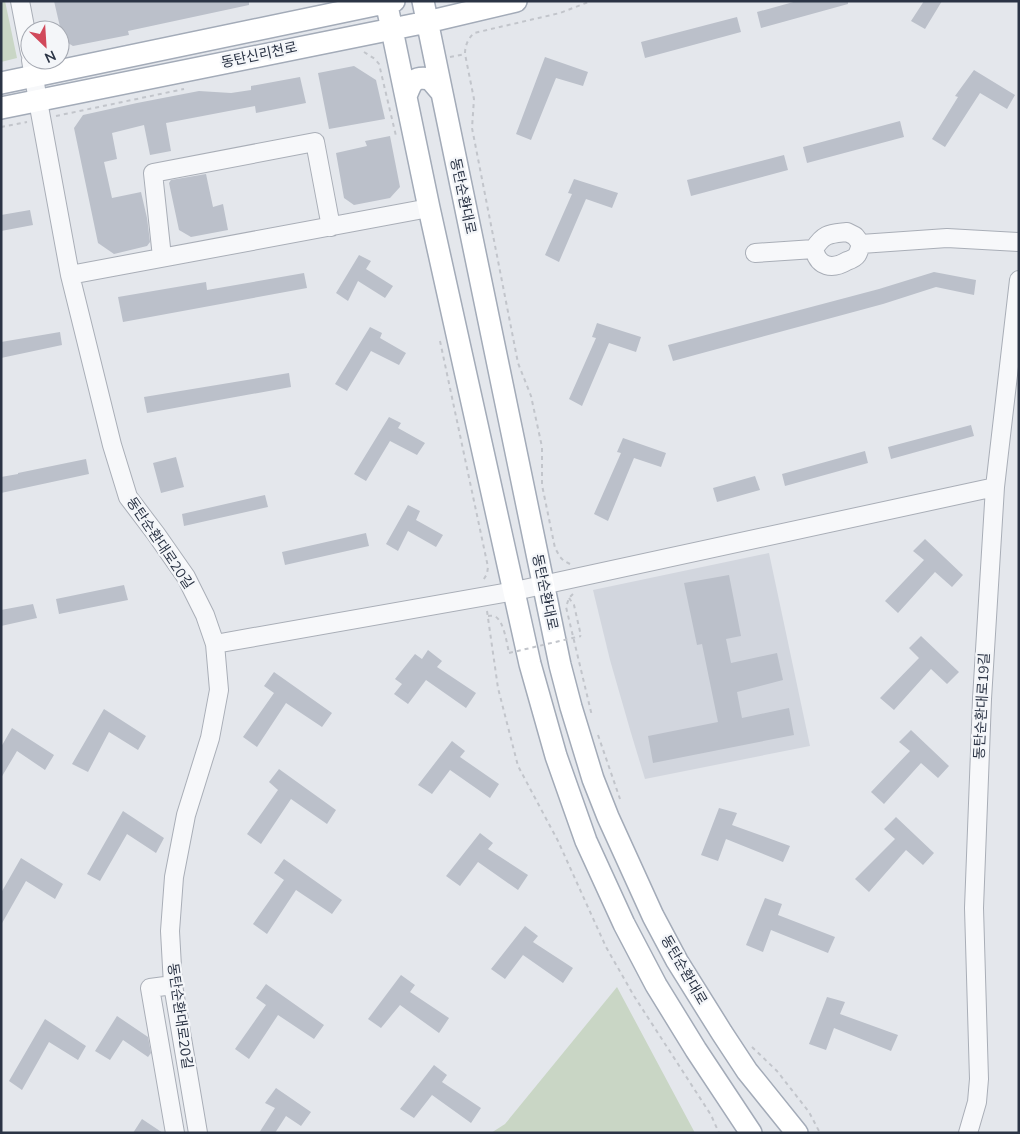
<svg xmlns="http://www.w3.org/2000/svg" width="1020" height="1134" viewBox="0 0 1020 1134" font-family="'Nunito Sans','Noto Sans KR',sans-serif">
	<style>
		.built { fill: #d2d6de }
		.green { fill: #c9d6c5 }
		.building { fill: #bbc0ca }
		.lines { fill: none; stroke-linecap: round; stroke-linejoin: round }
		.minor-casing { stroke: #a9aeb7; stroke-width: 20 }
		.major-casing { stroke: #a3abb8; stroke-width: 24 }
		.path { stroke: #c2c5cb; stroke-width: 2; stroke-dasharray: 4 4; stroke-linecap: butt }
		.minor { stroke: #f7f8fa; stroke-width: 18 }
		.major { stroke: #fff; stroke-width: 21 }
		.path-bridge { stroke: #c2c5cb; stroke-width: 2; stroke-dasharray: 4 4; stroke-linecap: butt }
		.labels { text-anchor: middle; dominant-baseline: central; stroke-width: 4.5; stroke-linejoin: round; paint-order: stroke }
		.street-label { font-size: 14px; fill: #2b3445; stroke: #f4f6f9 }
	</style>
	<rect width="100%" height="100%" fill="#e4e7ec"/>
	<path class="built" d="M769,553l41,193 -165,33 -14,-46 -21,-73 -17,-70z"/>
	<path class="green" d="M1,1h4l12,57 -16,4z
		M617,987l78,146h-204l14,-9z"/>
	<path class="building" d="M54,1h195v4l-121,26 1,4 -56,11 -10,-6z
		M797,1h51v3l-87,24 -4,-16z
		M924,1h18l-17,28 -14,-8z
		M737,17l4,15 -96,26 -4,-16z
		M545,57l43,15 -5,14 -27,-8 -25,62 -15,-6z
		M354,66l22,14 9,39 -56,10 -11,-56z
		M974,70l41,25 -8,14 -27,-16 -35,54 -13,-8 26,-42 -3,-1z
		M300,77l6,26 -50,10 -1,-7 -89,17 5,28 -21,4 -6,-30 -32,8 5,26 -13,3 8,36 29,-6 6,26 3,24 -3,4 -33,8 -16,-11 -24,-115 9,-13 54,-12 62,-12 32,2 20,-3v-4z
		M900,121l4,16 -97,26 -4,-16z
		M390,136l10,51 -10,11 -36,7 -10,-7 -8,-45 31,-7 -2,-5z
		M784,155l4,15 -97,26 -4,-16z
		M206,174l7,33 10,-3 5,26 -37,7 -12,-7 -10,-47 2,-3z
		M574,179l44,14 -6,15 -26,-9 -27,63 -14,-7 27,-61 -4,-1z
		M30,210l3,15 -32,6v-16z
		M359,255l12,6 -5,8 27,17 -8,12 -27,-17 -10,20 -12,-8z
		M934,272l42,8 -2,15 -38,-8 -53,17 -210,57 -5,-16 211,-56z
		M304,273l3,15 -184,34 -5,-25 88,-15 1,8z
		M597,323l44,14 -5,15 -27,-9 -27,63 -13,-7 27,-61 -4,-1z
		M370,327l12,6 -2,5 26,15 -7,12 -28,-14 -24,40 -12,-7z
		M60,332l2,13 -61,13v-16z
		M289,373l2,14 -144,26 -3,-16z
		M389,417l12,6 -3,5 27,15 -8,12 -27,-14 -24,40 -12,-7z
		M971,425l3,11 -83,23 -3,-12z
		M623,438l43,15 -5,14 -27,-9 -26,63 -14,-7 27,-61 -4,-1z
		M865,451l3,12 -83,23 -3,-12z
		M176,457l8,30 -23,6 -8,-30z
		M86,459l3,15 -88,19v-16l17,-3v-1z
		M755,476l5,14 -43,12 -4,-14z
		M265,495l3,12 -84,19 -2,-12z
		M408,505l12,6 -4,9 27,15 -7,12 -28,-16 -10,20 -12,-7z
		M366,533l3,13 -84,19 -3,-13z
		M925,539l38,36 -11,12 -17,-15 -37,41 -13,-12 39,-41 -11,-9z
		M729,575l12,61 -15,3 5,24 46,-10 6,27 -46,12 5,26 47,-10 5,27 -141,28 -5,-27 70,-14 -16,-78 -5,1 -13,-62z
		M124,585l4,15 -69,14 -3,-15z
		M33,604l4,14 -36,8v-16z
		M921,636l38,36 -12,12 -16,-15 -37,41 -14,-12 39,-40 -10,-10z
		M428,650l14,11 -5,6 39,26 -10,15 -40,-28 -18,24 -14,-10 8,-10 -7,-5 20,-25 7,5z
		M274,672l58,41 -10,14 -36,-24 -29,44 -14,-10 31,-44 -10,-7z
		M104,709l42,27 -8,14 -29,-18 -21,40 -16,-8z
		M12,728l42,27 -9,15 -28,-19 -16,27v-31z
		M911,730l38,36 -11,12 -17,-15 -37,41 -13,-12 39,-41 -11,-9z
		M452,741l13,10 -5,6 39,27 -9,14 -40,-28 -18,24 -14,-9z
		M279,769l57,41 -9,14 -36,-25 -30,45 -14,-10 31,-44 -9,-8z
		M719,808l18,5 -5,12 58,21 -7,16 -57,-23 -8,22 -17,-6z
		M123,811l41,27 -8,15 -29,-19 -27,47 -13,-7z
		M896,817l38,36 -11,12 -17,-15 -37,42 -14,-13 40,-40 -11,-10z
		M480,833l13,10 -5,6 40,26 -10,15 -40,-28 -18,24 -14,-10z
		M21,858l42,26 -8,15 -29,-18 -25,44v-32z
		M284,859l58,41 -10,14 -36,-24 -29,44 -14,-10 31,-44 -10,-7z
		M765,898l17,6 -4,11 57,22 -7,16 -57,-23 -8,22 -17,-7z
		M525,926l13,10 -5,6 40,26 -10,15 -40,-28 -18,24 -14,-10z
		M401,975l14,10 -5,7 39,26 -10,15 -39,-28 -19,23 -13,-9z
		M266,984l58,41 -10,14 -36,-24 -29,44 -14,-10 31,-44 -10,-7z
		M827,997l18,5 -5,12 58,21 -7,16 -57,-23 -8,22 -17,-6z
		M117,1016l31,21 3,16 -3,4 -25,-17 -13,20 -15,-9z
		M45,1019l41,27 -8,14 -29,-18 -27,48 -13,-9z
		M434,1065l13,10 -5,7 39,26 -10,15 -39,-28 -18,23 -14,-9z
		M276,1088l35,24 -10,14 -15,-10 -11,17h-16l16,-25 -10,-5z
		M142,1119l21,14h-30z"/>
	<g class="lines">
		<g class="minor-casing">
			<path id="minor" d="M20,1l10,52
				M31,60l7,41 32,174 42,170 16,52 28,37 30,43 19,38 10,29 4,46 -9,48 -24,77 -12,62 -4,54 3,54 25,148
				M847,232l8,4 6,8c-1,3 -2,8 -4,11 -2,3 -7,5 -10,6 -15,9 -29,6 -33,-12 10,-16 16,-15 33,-17z
				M861,244l86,-6 72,4
				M755,253l59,-4
				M162,257l-9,-84 162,-31 16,85
				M70,275l359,-67
				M215,644l300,-53 480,-104
				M173,985l-23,3 25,145
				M968,1133l9,-31 2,-23 -5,-171 8,-209 13,-212 24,-207"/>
		</g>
		<g class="major-casing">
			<path id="major" d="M386,1l43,207 101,456 26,92 30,85 38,83 32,61 40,65 55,83
				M423,1l137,664 11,42 22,72 15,38 45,99 24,45 45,72 25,38 50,62
				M1,83l393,-82
				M406,96c6,-14 7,-20 24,-17l12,14
				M1,108l426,-86 89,-21"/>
		</g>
		<path class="path" d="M364,52l11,7 4,5 17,72
			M450,57l15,-3
			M56,116l128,-27
			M1,127l26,-5
			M440,341l48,226 -1,7 -5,8
			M570,564l-6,-3 -4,-4 -5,-9 -13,-63v-38l-11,-51 -13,-33 -46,-235 2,-29 -9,-45c0,-9 3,-15 9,-21l86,-20 31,-12
			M573,594l-4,4 -3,9 26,109
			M569,598l5,7 7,31
			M487,611l11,77 20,78 40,75 48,106 28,49 77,119 8,18
			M488,616c3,0 5,-1 8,1 8,5 11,27 13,36
			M598,735l22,64
			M752,1047l25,24 32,41 11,21"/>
		<use href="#minor" class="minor"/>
		<use href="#major" class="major"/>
		<path class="path-bridge" d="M509,653l72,-17"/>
	</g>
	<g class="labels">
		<g class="street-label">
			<text transform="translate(259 55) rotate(-12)">동탄신리천로</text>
			<text transform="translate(463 196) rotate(78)">동탄순환대로</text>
			<text transform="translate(160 543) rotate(56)">동탄순환대로20길</text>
			<text transform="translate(545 592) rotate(78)">동탄순환대로</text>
			<text transform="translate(982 706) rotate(-87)">동탄순환대로19길</text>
			<text transform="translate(684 970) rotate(60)">동탄순환대로</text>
			<text transform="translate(180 1016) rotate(82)">동탄순환대로20길</text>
		</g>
	</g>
	<rect width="1020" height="1134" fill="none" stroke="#2b3445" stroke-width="5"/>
	<g transform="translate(45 45) rotate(155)"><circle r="24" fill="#f4f6f9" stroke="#a4a8b1"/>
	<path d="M0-4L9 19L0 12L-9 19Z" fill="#d1495b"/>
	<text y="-8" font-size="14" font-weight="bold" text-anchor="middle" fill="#2b3445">N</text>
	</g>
</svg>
